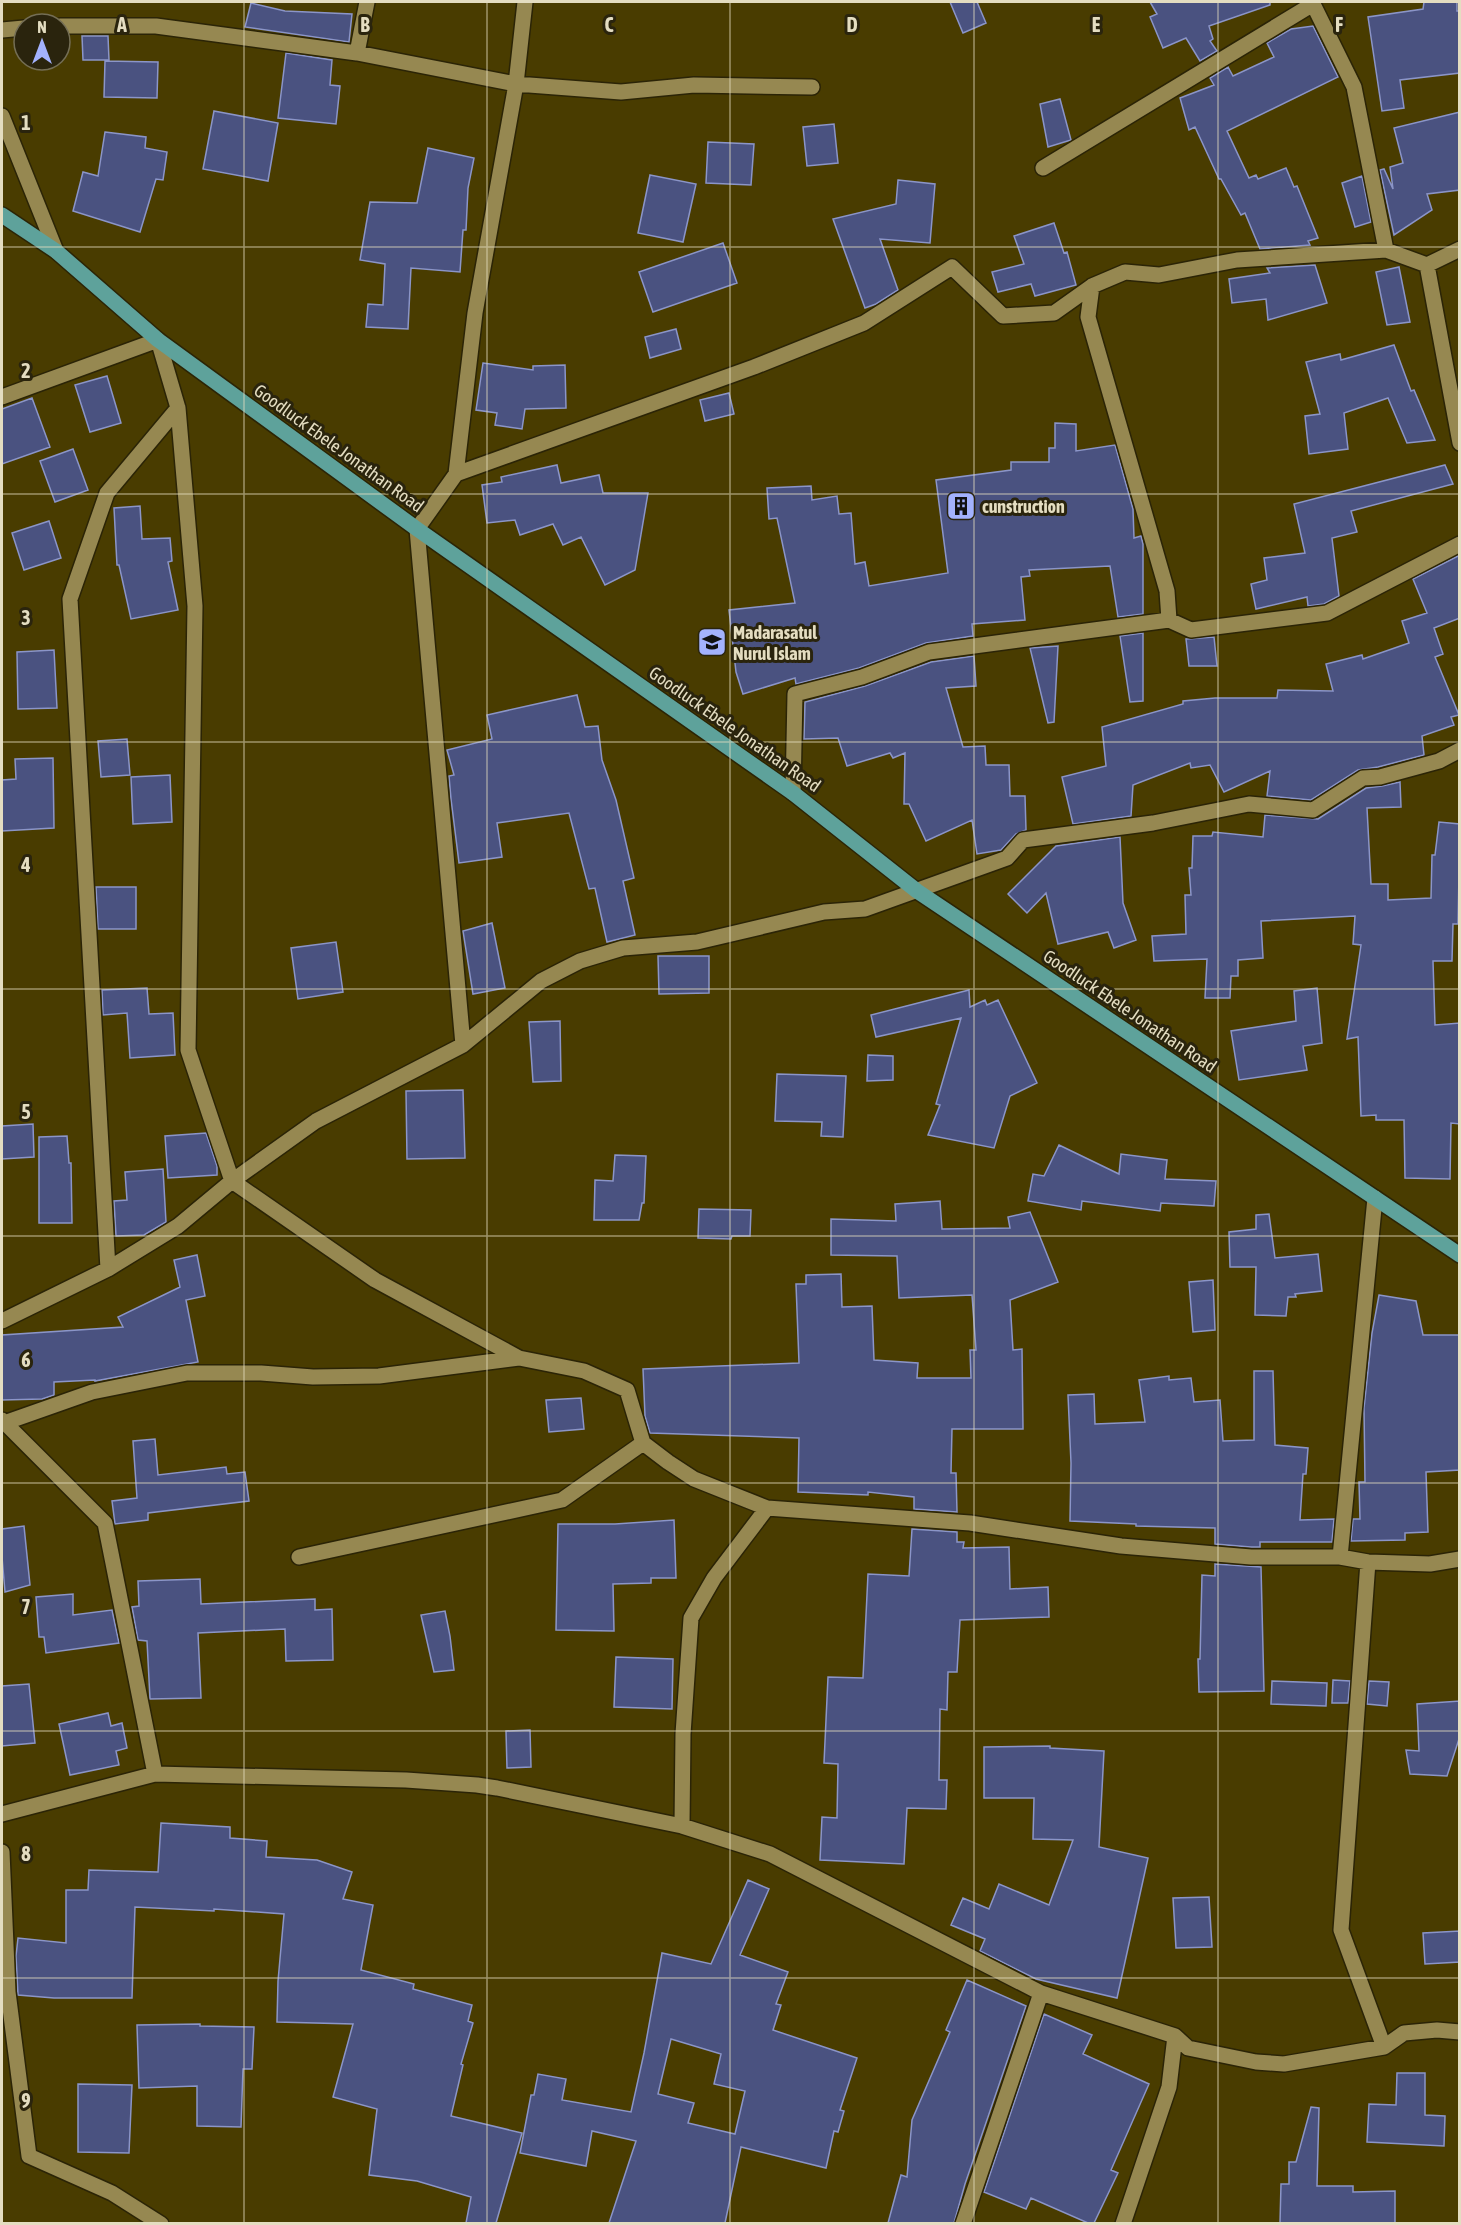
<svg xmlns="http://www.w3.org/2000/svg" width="1461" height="2225" viewBox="0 0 1461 2225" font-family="'Asap Condensed',sans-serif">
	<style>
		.building { fill: #4a5280; stroke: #8b95c8; stroke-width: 1.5; fill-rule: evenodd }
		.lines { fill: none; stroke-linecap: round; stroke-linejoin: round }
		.minor-casing { stroke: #2b2406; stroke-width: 18 }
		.major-casing { stroke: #2b2406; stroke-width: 18 }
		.minor { stroke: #968851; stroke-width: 15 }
		.major { stroke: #5ea29b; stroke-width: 15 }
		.grid { fill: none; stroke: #e4ddc1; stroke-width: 1.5; stroke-opacity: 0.55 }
		.labels { text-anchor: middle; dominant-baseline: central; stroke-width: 6; stroke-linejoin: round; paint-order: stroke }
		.street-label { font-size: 18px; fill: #e4ddc1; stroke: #2a240d }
		.poi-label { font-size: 18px; font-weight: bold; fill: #e4ddc1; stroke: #2a240d; text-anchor: start }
		.grid-label { font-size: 20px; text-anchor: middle; font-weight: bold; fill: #e4ddc1; stroke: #2a240d; stroke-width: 6; stroke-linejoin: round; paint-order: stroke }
	</style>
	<rect width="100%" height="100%" fill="#493c00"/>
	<path class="building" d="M950,2h27l9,21 -23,10z
		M1150,2h120v3l-61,21 4,13 -3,2 7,10 -17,10 -14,-23 -23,10 -13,-31 7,-3z
		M1424,2h33v9h3v62l-60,7 4,28 -22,3 -14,-94 55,-8z
		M251,3l34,8 67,3 -3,28 -104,-15z
		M1313,26l25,51 -111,54 22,47 7,-3 2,4 28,-11 8,19 3,-1 21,52 -10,3 2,4 -50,4 -15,-36 -4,2 -20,-36h-2l-24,-52 -6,3 -9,-32 34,-13 -4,-7 18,-11 5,9 41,-19 -7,-14 24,-14z
		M82,36h26l1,24h-26z
		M286,53l46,7 -2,25 10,1 -4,38 -58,-6z
		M105,61l53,1 -1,36 -53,-1z
		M1060,99l11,41 -23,7 -8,-43z
		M214,111l64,12 -10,58 -65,-12z
		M1460,112v78l-33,4 5,16 -38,25 -14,-65 4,-1 9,20 -3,-22 13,-4 -9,-35z
		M834,124l4,39 -31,3 -4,-39z
		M105,132l41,5 -1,11 22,4 -4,28 -7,-1 -16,53 -67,-21 10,-39 15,4z
		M708,142l46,2 -3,41 -45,-2z
		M428,148l46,10 -6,30 -2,42h-3l-3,42 -49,-4 -3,61 -42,-2 2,-23 15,1 2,-41 -25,-4 10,-58 47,1z
		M650,175l46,9 -13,58 -45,-9z
		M1362,176l9,46 -16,5 -13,-44z
		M898,180l37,4 -5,59 -50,-4 18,51 -22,14 -11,4 -32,-89 63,-15z
		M1054,223l10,30 3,-1 9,33 -41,11 -4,-12 -33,8 -6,-20 32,-8 -10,-28z
		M723,243l14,40 -84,29 -14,-40z
		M1315,265l12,38 -59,17 -2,-21 -34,4 -3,-24 41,-6 -3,-5z
		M1399,267l11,55 -23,3 -11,-53z
		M676,329l5,20 -31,9 -5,-21z
		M1394,345l17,46 3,-1 21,50 -28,3 -19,-45 -44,15 4,36 -39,5 -4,-38 15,-2 -14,-52 34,-8 1,6z
		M483,363l50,7v-4l32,-1 1,43 -41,1 -3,20 -27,-4 2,-12 -21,-3z
		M107,376l14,47 -31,9 -15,-47z
		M729,393l5,21 -29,7 -5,-21z
		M32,398l18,49 -48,17v-55z
		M1055,423l21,1v27l39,-6 18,64 1,29 7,-2 2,8v70l-25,3 -8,-51 -81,4 1,6 -9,1 4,43 -53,4 1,12 -47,7 -67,25 -63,16 -1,-6 -52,16 -7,-22 -7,-62 66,-7 -18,-85 -8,1 -2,-31 44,-2 1,14 25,-4 2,18 12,-1 4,51 10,-2 4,24 79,-13 -12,-93 75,-10v-8h38v-14h6z
		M73,449l15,41 -33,12 -15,-41z
		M557,465l4,18 38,-8 4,18h45l-13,77 -30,15 -24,-48 -18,8 -10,-21 -33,11 -5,-15 -28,3 -5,-38 20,-3 -1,-5z
		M1445,465l8,19 -102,27 6,21 -25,6 7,58 -15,8 -16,2 -1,-9 -51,12 -5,-25 16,-4 -3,-22 41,-5 -11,-49z
		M140,506l2,33 28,-1 2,23 -4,1 10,48 -47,9 -12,-54h-2l-3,-57z
		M49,521l12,37 -37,12 -12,-37z
		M1460,555v63l-26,10 9,26 -8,3 24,58 -8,2 3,8 -32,11 2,19 -46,12 -20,3 -47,30 -44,-4 3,-25 -46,21 -14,-27 -19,3 -1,-5 -57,22 -2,31 -58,8 -11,-47 44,-11 -4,-39 81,-23v-3l32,-3h62l1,-8 55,1 -7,-27 36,-9 1,4 46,-16 -7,-22 25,-8 -14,-34z
		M1143,633v68l-13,1 -10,-66z
		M1214,637l3,29h-28l-3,-27z
		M1058,646l-4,76 -6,1 -18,-75z
		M54,650l3,58 -39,1 -1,-57z
		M974,656l2,30 -30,2 17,59 22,-1 1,19h23l1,31h15l1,34 -10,4 -15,16 -24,4 -5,-34 -46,21 -17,-37h-5l1,-51 -12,5 -3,-5 -43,13 -9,-28 -34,1 1,-37 60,-16 66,-24z
		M577,695l8,32 13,-1 4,34 14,40 18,78 -11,3 12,54 -28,7 -12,-54 -6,1 -20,-76 -72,10 5,34 -43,6 -8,-64 -2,-23 5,-1 -7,-25 45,-11 -5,-24z
		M127,739l3,36 -29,2 -3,-36z
		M53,758l1,70 -52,3v-51l14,-1 -1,-20z
		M170,775l2,47 -39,2 -2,-47z
		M1400,782l1,25 -34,1 4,76h17v16l43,-2 1,-43h3l4,-33 21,2 -2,100h-5l-1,37h-19l2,64 25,-2v101l-9,-1 -1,56 -45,-1 -1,-58h-28v-5l-15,1 -3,-79 -11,2 14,-94 -8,-1 2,-28 -94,5 2,37 -25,2v16h-7l-1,22h-25l2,-39 -53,2 -2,-25 34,-2 -1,-39h6l-2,-27h3l1,-32h19l1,-4 50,5 2,-22 53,4 48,-31 16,-2z
		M1120,837l3,66 13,37 -22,8 -6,-16 -50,12 -12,-51 -19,20 -19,-19 48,-48z
		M96,887h40v42h-38z
		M492,923l13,65 -32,6 -10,-63z
		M336,942l7,50 -45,7 -7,-51z
		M658,956h51v37l-50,1z
		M147,988l2,26 24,-1 2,42 -45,3 -3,-45 -24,2 -1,-25z
		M1317,988l5,55 -19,3 4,24 -68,10 -8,-49 65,-10 -2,-30z
		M969,990l1,17 15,-7 2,5 11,-5 39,83 -27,13 -16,52 -66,-13 12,-30 -4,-1 25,-86 -85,19 -5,-22z
		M560,1021l1,60 -28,1 -4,-60z
		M868,1055l25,1v24l-26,1z
		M777,1074l69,2 -3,61 -22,-1 1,-14 -47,-1z
		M463,1090l2,68 -58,1 -1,-68z
		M33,1124l1,33 -32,2v-33z
		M206,1133l11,33v9l-49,3 -3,-42z
		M67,1136l2,27h2l1,60h-33v-86z
		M1059,1145l60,29 2,-20 46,6 -2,19 51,2 -2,25 -53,-3 -1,8 -78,-10 -1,9 -53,-9 5,-27 11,2z
		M615,1155l31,1 -2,47h-2l-3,17h-45l1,-40 18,1z
		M163,1169l3,53 -22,13 -28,1 -2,-35 13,-1 -2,-28z
		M940,1201l2,28 68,-1 -2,-11 22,-5 28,70 -48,18 3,50 9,-1 1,80h-71l-1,44h5l1,39 -43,-3v-12l-46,-5v3l-70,-3 1,-54 -149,-5 -5,-17 -2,-47 156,-6 -3,-79h10v-9l35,-1 1,33 30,-1 2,54 44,3 -1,15h54l-1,-28h6l-4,-55 -73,3 -2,-42 -66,-1v-36l65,2 -1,-17z
		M699,1209l52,1 -1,26h-18l-1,3 -33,-1z
		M1269,1214l6,44 43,-4 4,37 -27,3 1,3h-8l-2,19 -31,-1 1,-48h-26l-1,-35 27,-3v-14z
		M197,1255l8,41 -19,4 12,62 -103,19v-1l-41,2v13l-12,4 -40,1v-65l121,-8 -5,-10 62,-30 -6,-27z
		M1213,1280l2,50 -22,2 -4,-50z
		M1379,1295l37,6 7,34h37v135l-34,2 2,60 -23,1v7l-54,1 2,-22h7l-1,-37h6l-1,-74 8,-75z
		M1254,1371h19l2,74 33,3 -2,26h-3l-3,46 34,-1 -2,23h-72v5h-9l-36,-3v-16l-79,-2v-2l-66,-3 1,-58 -3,-68 26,-1 1,30 50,-2 -6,-42 30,-4v4l22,-2 3,24 26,-2 3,41 31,-1z
		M581,1398l3,31 -35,3 -3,-32z
		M155,1439l3,36 68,-8 1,7 18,-2 4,29 -101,12v7l-33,4 -3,-23 25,-3 -4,-57z
		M674,1520l2,58h-25v5l-38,1 1,47 -58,-1 2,-106h57z
		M24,1526l6,59 -25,7 -3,-35v-28z
		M912,1529l45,3v10h7l-1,6 46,-1 1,42 38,-2 1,30 -89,3 -3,52h-9l-1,38 -7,-1 -1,71h8l-1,29 -39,-1 -3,56 -84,-4 2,-43 15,1 1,-54 -14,-1 4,-86 35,1 5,-104 41,2z
		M1215,1564l46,3 3,124 -65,1 -1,-33h2l2,-84 13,1z
		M200,1579l1,25 114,-5v11l17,-1 1,51 -47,1 -1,-32 -87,4 3,65 -51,1 -3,-58 -9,-1 -6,-33 7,-1 -1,-25z
		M73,1594v21l39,-5 7,33 -73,10 -2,-16h-5l-3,-40z
		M445,1611l5,25 4,34 -20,2 -13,-57z
		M616,1657l57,2 -1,50 -58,-2z
		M1333,1680l17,1 -2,22h-16z
		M1272,1681l55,2 -1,23 -55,-2z
		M1369,1681l20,1 -2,24 -20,-2z
		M29,1684l6,59 -33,3v-60z
		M1460,1701v35l-13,40 -37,-2 -4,-24 13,1 -2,-47z
		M108,1713l3,13 11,-3 5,25 -11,3 3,14 -49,10 -11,-51z
		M530,1730l1,37 -24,1 -1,-37z
		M1050,1746v2l54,3 -5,96 49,11 -31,140 -81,-19 -56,-28 5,-12 -34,-14 12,-27 26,11 10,-25 50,21 24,-65 -40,-1 1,-41h-50v-51z
		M161,1823l69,4v11l37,3 -1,16 51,3 35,12 -9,27 30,6 -12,65 53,14 -1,5 59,16 -4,16 5,2 -12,41 2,1 -12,51 71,17 -26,90h-30l5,-26 -54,-16 -48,-6 8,-66 -44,-12 20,-73 -76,-2 1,-41 6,-67 -70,-5v2l-79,-4 -3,91h-78l-36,-3 -2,-39 2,-18 48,5v-53h22l1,-20 69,2z
		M748,1880l21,9 -29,66 48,17 -12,32 5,1 -8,25 84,28 -17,52 4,1 -6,21 -4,-1 -8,37 -85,-21 -16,76h-116l27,-82 -44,-10 -6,35 -66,-13 11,-58h3l4,-21 28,5 -4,21 69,12 13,-59 18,-100 49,11zM671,2039l50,15 -7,30 31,7 -10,43 -47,-11 6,-20 -36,-9z
		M1209,1897l3,50 -36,1 -3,-50z
		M1460,1931v31l-35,2 -2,-31z
		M967,1980l59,26 -61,178 -11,39h-66l13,-48 6,2 5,-57 38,-88 -4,-2z
		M1044,2014l48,21 -9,19 66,30 -38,86 7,3 -24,50h-6l-57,-25 -5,11 -42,-17z
		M200,2024v2l54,1 -2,42h-9l-2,58 -44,-1v-40l-58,2 -2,-63z
		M1397,2073h28v42l20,1 -1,30 -77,-4 2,-38 27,1z
		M78,2084l54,1 -3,68 -51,-1z
		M1311,2107l8,1 -2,78h36v6l42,-1v32h-115l1,-39h8v-22h7z"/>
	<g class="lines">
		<g class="minor-casing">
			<path id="minor" d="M1312,2l42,85 32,163
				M60,26h96l201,27 159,31 105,8 73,-7 118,2
				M2,30l22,-2
				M357,53l10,-51
				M2,116l54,135
				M1043,168l270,-164
				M1427,265l33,-16
				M1092,286l-4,31 79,274 2,29
				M2,397l156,-57 20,68 17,198 -7,444 44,131 143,99 144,78
				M456,474l298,-107 110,-44 88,-56 51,49 51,-3 38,-27 33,-14 34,3 78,-15 149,-10 41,15 33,178
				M793,793l2,-99 67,-17 67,-25 240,-32 22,10 136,-17 133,-69
				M463,1045l-46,-516 39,-55 19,-161 41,-229 9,-82
				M108,1269l-38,-670 37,-106 71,-85
				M2,1321l106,-52 70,-43 54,-45 84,-60 147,-76 78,-64 39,-20 43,-13 74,-6 127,-30 41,-3 142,-51 16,-18 130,-17 96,-19 64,6 50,-32 17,-1 59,-16 21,-11
				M2,1420l103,103 50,251
				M4,1423l88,-31 95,-19h74l52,4 66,-1 140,-18 65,13 43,19 16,53 25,19 26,17 73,29 203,15 151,23 130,11h89l28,5 62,2 30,-5
				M299,1557l263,-57 81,-57
				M1340,1557l35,-359
				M1368,1562l-27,368 43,117
				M2,1814l153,-40 251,6 71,5 20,3 185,38 88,28 271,139 134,43 13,12 68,14 28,2 100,-17 20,-14 33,-3 23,2
				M682,1826l1,-92 8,-116 23,-40 53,-70
				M2,1852l6,140 21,164 83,37 49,31
				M963,2224l78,-231
				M1123,2224l46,-137 6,-51"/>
		</g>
		<g class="major-casing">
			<path id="major" d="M2,215l54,36 102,89 259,189 376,264 124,98 543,364"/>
		</g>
		<use href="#minor" class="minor"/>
		<use href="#major" class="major"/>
	</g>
	<path class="grid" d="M244,2v2222M487,2v2222M730,2v2222M974,2v2222M1218,2v2222M2,247h1458M2,494h1458M2,742h1458M2,989h1458M2,1236h1458M2,1483h1458M2,1731h1458M2,1978h1458"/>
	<defs>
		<g id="building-square" transform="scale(1.5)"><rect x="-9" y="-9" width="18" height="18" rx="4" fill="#a3b2fd" stroke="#2a240d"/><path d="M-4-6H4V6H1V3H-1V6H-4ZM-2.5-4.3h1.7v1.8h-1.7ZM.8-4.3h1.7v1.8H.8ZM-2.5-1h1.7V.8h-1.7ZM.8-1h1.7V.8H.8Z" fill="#111"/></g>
		<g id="school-square" transform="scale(1.5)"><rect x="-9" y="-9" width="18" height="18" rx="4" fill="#a3b2fd" stroke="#2a240d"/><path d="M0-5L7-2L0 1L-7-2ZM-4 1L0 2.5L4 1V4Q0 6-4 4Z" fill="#111"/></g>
	</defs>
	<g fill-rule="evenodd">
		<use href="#building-square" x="961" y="506"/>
		<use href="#school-square" x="712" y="642"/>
	</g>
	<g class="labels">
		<g class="street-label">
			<text transform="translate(339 448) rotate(36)">Goodluck Ebele Jonathan Road</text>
			<text transform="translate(735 729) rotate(35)">Goodluck Ebele Jonathan Road</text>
			<text transform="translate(1130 1011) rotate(34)">Goodluck Ebele Jonathan Road</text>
		</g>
		<g class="poi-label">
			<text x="982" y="506">cunstruction</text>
			<text x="733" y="632">Madarasatul<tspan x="733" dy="21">Nurul Islam</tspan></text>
		</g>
	</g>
	<g class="grid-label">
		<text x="122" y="32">A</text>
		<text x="365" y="32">B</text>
		<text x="609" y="32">C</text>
		<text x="852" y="32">D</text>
		<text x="1096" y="32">E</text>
		<text x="1339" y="32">F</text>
		<text x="26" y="130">1</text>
		<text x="26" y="378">2</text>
		<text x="26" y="625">3</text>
		<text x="26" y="872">4</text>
		<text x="26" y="1119">5</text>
		<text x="26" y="1367">6</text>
		<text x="26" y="1614">7</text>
		<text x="26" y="1861">8</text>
		<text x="26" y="2108">9</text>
	</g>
	<rect width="1461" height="2225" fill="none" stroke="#e4ddc1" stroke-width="6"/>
	<g transform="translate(42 42)"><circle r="28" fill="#2a240d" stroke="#746e55" stroke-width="1.5"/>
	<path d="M0-4.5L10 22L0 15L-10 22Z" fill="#a3b2fd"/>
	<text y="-9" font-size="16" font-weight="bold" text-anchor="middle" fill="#e4ddc1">N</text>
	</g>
</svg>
